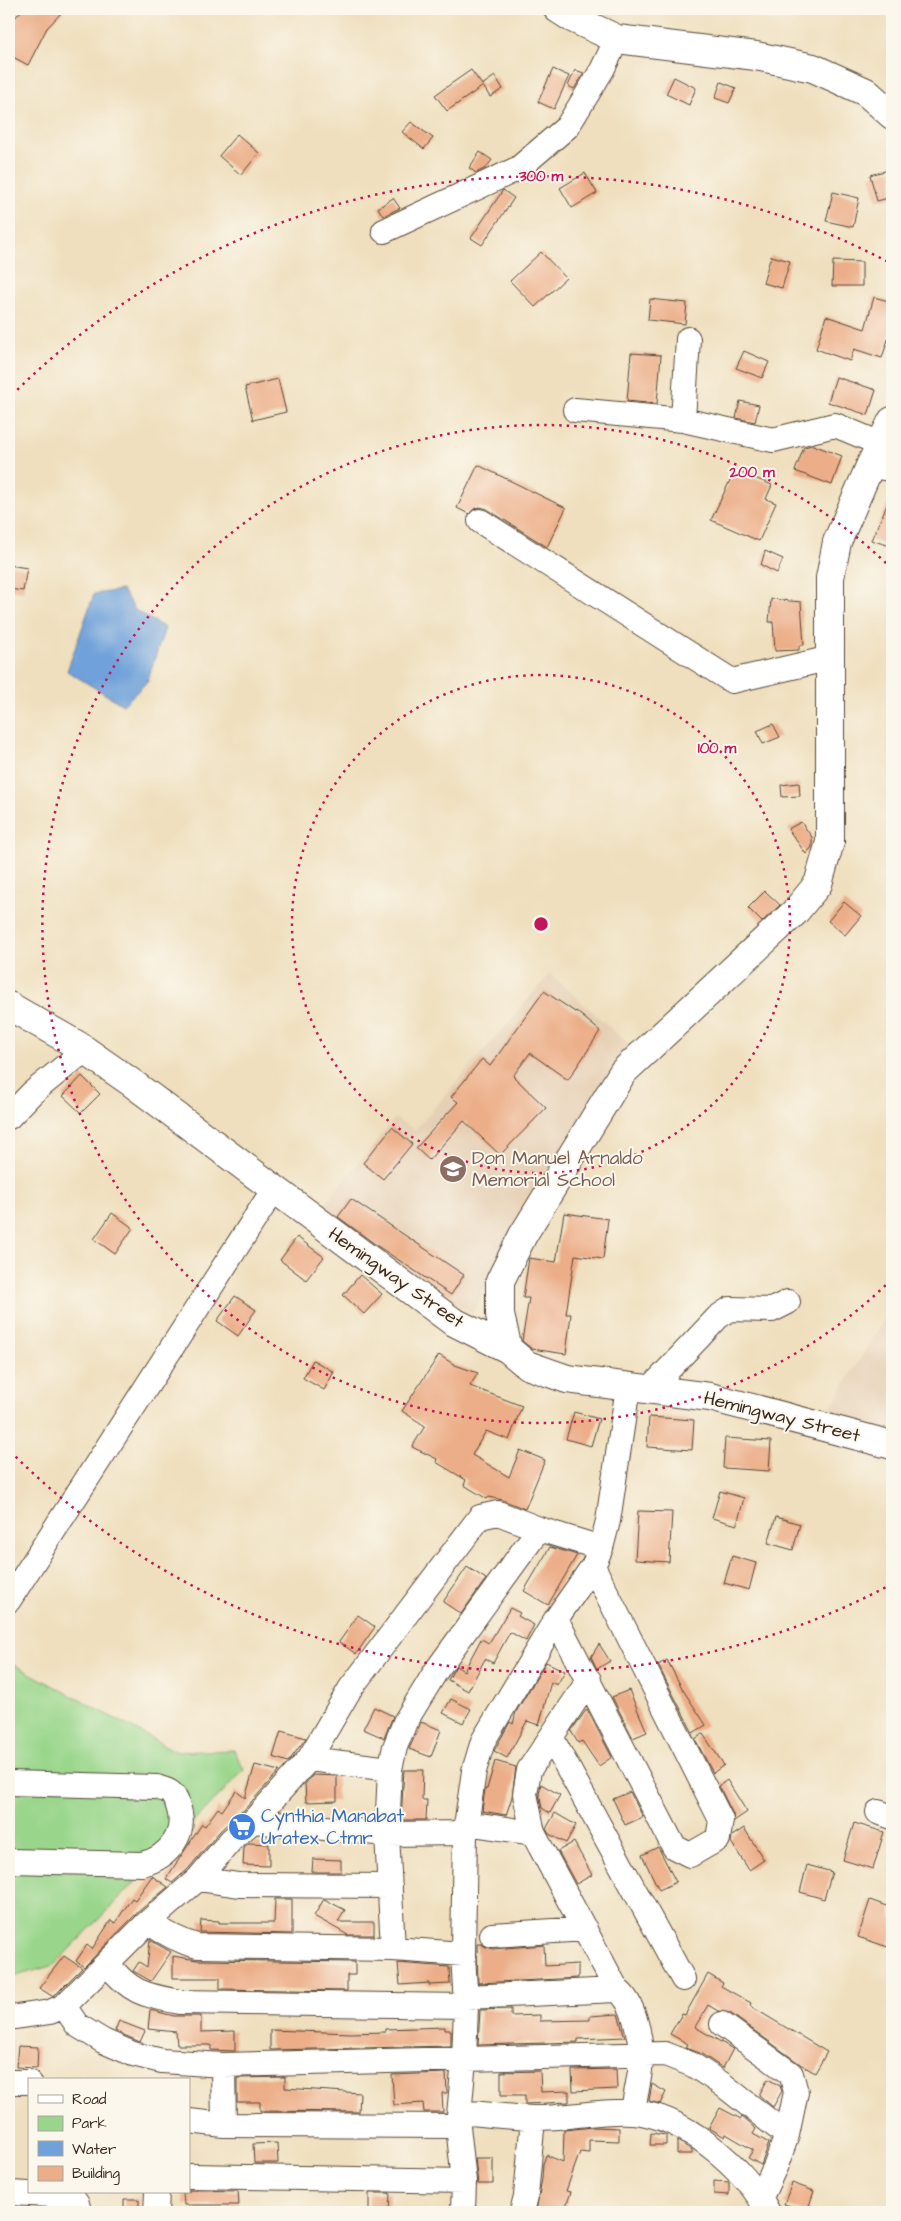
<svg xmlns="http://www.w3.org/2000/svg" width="901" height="2221" viewBox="0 0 901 2221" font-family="'Architects Daughter',sans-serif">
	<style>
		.built { fill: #e6d0b5 }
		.green { fill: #99d68b; stroke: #6a8054 }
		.water { fill: #70a1da; stroke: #56667c }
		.building { fill: #ecae88 }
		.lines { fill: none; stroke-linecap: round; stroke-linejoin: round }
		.minor-casing { stroke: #564536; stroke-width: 26 }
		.major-casing { stroke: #564536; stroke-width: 30 }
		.minor { stroke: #fff; stroke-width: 24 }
		.major { stroke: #fff; stroke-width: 28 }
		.ring { fill: none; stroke: #c2185b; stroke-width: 2.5; stroke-dasharray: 2.5 5 }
		.labels { text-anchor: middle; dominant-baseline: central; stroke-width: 4; stroke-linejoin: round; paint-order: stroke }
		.education-label { font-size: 19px; fill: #785e54; stroke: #fbf7ec; text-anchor: start }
		.street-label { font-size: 19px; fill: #3b2a1e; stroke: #fbf7ec }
		.shop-label { font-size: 19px; fill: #366cbe; stroke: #fbf7ec; text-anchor: start }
		.centre { fill: #c2185b; stroke: #fbf7ec; stroke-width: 2.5 }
		.ring-label { font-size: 15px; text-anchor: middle; font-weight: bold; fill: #c2185b; stroke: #fbf7ec; stroke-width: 4; stroke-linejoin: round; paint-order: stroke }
	</style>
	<rect width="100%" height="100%" fill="#fbf7ec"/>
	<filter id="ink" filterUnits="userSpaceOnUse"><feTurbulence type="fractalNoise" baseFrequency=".02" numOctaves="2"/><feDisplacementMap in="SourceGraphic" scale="10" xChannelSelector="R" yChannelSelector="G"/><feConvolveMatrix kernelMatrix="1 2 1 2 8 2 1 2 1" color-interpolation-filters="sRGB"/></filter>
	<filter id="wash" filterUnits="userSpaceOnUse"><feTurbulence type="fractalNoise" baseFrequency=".0096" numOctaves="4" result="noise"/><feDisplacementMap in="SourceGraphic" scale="20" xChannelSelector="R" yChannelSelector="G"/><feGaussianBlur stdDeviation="1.12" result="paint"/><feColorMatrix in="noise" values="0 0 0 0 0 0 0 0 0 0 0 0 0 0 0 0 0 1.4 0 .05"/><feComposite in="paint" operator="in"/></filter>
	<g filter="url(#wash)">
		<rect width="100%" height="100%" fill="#efdfbe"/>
		<path class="built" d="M550,974l82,73 -125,195 -35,73 -109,-74 -41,-34 73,-89 20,12z
			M892,1307v126l-66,-18z"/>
		<path class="green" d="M9,1662l168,90 57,-2 10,20 -190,195 -45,13z"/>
		<path class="water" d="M122,590l13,20 30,18 -18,54 -24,23 -56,-34 27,-77z"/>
		<g id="blocks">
			<path class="building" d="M23,9h42l-18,19 -19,37 -19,-10v-31z
				M553,69l16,7 -15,33 -16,-7z
				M471,70l11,15 13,-9 8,13 -13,8 -7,-11 -36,25 -12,-16z
				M575,70l9,3 -10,16 -6,-3z
				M674,77l22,11 -7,17 -23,-11z
				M721,82l15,6 -7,15 -14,-5z
				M411,122l22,16 -9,11 -22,-17z
				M237,134l22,19 -18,22 -22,-19z
				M480,152l12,8 -6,8 -10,5 -7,-5z
				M892,169v28l-15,4 -7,-26z
				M585,173l12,20 -25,15 -12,-20z
				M503,190l11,8 -32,47 -11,-7z
				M833,192l26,6 -6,29 -27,-6z
				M393,198l7,10 -17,8 -5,-8z
				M541,252l25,26 -31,29 -25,-26z
				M771,256l19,5 -8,27 -19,-5z
				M833,261l29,1v24h-30z
				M874,297l18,5v25l-10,31 -28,-9 -4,12 -34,-12 10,-33 39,13z
				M650,299l37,4 -2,21 -37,-4z
				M744,351l25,11 -7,16 -26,-10z
				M631,353l30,2 -4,49 -30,-3z
				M836,377l40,13 -8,25 -40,-13z
				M278,379l8,33 -33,8 -8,-33z
				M740,401l19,4 -4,17 -19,-4z
				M813,445l29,11 -10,29 -37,-14 9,-24z
				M478,465l88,43 -19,39 -60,-38 -7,-2 -6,2 -5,5 -12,-6z
				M735,470l37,15 -6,14 10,4 -17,38 -48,-21z
				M892,494v45l-2,7 -19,-6z
				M765,551l18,8 -6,14 -16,-8z
				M9,565l18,3 -4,23 -14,-2z
				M771,599l30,3 3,43h-5v5l-24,1 -2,-29h-4z
				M773,724l7,13 -17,7 -6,-13z
				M799,783l1,13 -18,1 -1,-12z
				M801,822l11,15v10l-6,7 -18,-25z
				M765,891l15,14 -18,17 -14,-14z
				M844,902l17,14 -16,19 -17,-14z
				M544,991l31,21 1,-1 24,20 -12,19 -20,30 -38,-27 -17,23 33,32 -46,47 -36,-34 -35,39 -13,-12 42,-46 -7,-5 31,-38 8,7z
				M82,1076l18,18 -19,19 -18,-17z
				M392,1127l20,17 -29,35 -20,-16z
				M351,1199l113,76 -13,20 -72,-48 -41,-30z
				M112,1213l21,15 -18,26 -21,-15z
				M564,1213l44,6 -5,40 -28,-4 -9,59h5l-5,40 -34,-5 -10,-8 7,-43h-6l6,-40 27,4z
				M297,1237l27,20 -18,23 -26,-20z
				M360,1275l22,19 -18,20 -21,-19z
				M235,1296l21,14 -18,26 -21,-15z
				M439,1355l16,10 23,8 -8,13 52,20 -13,34 -23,-9 -14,24 37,22 11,-27 25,10 -20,49 -22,-9 -14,-3 -2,2 -23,-14 2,-5 -30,-18 1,-3 -25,-12 13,-21 -23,-15z
				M313,1360l21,12 -10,18 -21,-12z
				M574,1412l25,7 -8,27 -25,-7z
				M649,1417l45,3 -2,30 -45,-3z
				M725,1438l46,3 -2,30 -46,-3z
				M720,1491l24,7 -7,27 -25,-7z
				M638,1511l34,1 -3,50 -34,-2z
				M776,1517l24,7 -7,26 -25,-7z
				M550,1547l27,8 -29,50 -24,-14z
				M732,1556l24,7 -7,27 -25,-7z
				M467,1567l19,12 -25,35 -18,-12z
				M510,1608l10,5 -2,3 16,9 -8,16 -16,-9 -17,31 -8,-4 -17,32 -20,-11 8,-14 8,5 17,-32 8,4z
				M358,1615l17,12 -19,27 -17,-12z
				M599,1644l11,17 -13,8 -6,-12z
				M667,1660l16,30 23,35 -13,8 -35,-68z
				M546,1662l19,9 -8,14 -6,-3 -12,43 -12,-4 -20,37 -13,-7 2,-4 14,-25 3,2 3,-12z
				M629,1690l18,42 -14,6 -21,-41z
				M451,1699l20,10 -8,14 -20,-10z
				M374,1707l19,9 -9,22 -21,-9z
				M587,1709l25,48 -13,9 -17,-25 -4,2 -7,-12z
				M421,1722l20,8 -10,27 -22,-8z
				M281,1731l25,7 -18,24 -15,-5z
				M703,1734l21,31 -11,8 -18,-34z
				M495,1761l21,6 -4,30 -6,18 -24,-4 3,-22h2z
				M255,1765l24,6 -36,40 -2,2 1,-3 -22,21 -32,38 -16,14 -6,-4 36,-55 3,2 13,-18 4,3 14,-20 9,7z
				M404,1770h19l-1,30h5l-1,20h-25z
				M313,1775l24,1v25l-31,1 -1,-18z
				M727,1780l20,32 -13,9 -1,-7 -14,-28z
				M541,1784l19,11 -10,18 -8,-5 -3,-14z
				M630,1792l13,25 -18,8 -12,-26z
				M555,1813l21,12 -10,18 -17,-9 -3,-5z
				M854,1823l30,9 -11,37 -30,-9z
				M744,1828l20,32 -15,10 -18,-28 1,-6z
				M574,1842l18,33 -16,9 -18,-33z
				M249,1843l20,1v22l-26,-1 1,-18z
				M658,1847l18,35 -17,8 -17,-35z
				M313,1859l28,1v12h-29z
				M807,1865l25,7 -8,27 -24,-7z
				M152,1876l16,11 -30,25 -54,55 -8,-6 11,-16 5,4 19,-29 4,3 17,-25 3,2z
				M275,1899h17v35l-92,-2 1,-12 18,1v2h55z
				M324,1899l21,11 -7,12h36v13h-26l-34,-19z
				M870,1900l22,8v25l-4,14 -30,-10z
				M150,1940l21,12 -20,29 -18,-10 6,-9 8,5z
				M477,1944h4l5,3 7,2 51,-4 1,21 33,-2v14l-100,5z
				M64,1956l18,12 -26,26 -4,2 -13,-8z
				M173,1956l24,4 158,2v13h-8v16l-127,-2v-11h-47z
				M398,1963l51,4 1,17 -21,1v-2l-29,2z
				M708,1974l15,9 -2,3 30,17 -1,3 77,46 -12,21 -15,-9 -70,-51 -12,-2 -10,-6 -13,22 38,22 -10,19 -23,-15 -14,-5 2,-4 -18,-10 12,-20 3,1z
				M511,2009v7l29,-1v6l50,-1v-4l28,-2 7,23 -47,2v3l-100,3 2,-35z
				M150,2010l24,6h27v16l34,-1v20l-24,-1v-5h-34l-1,-13 -28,-3z
				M119,2021l26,10 -5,11 -25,-11z
				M445,2027v3h6v16l-181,4v-20l81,3 34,-1v-3z
				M18,2046l20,1 -1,21 -21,-1z
				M616,2069l1,20 -44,2 -1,-21z
				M540,2071l1,21 28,-1v11l-44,2v-9h-24v-23z
				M446,2073l1,20h-5l1,19h-19l-1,-9 -29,2 -2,-30z
				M285,2077v11l75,5 -1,19 -99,-1v-9h-23v-24z
				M768,2079l12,7 2,5 -9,16 -14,-12z
				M652,2084l14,8 -6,12 -11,-3z
				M720,2108l21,11 1,-2 14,12 -3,5 16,9 -8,22 -13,-7 5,-8 -27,-16 -1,3 -16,-9z
				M593,2127l26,1v13l-30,-1v13l-9,-1 -14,39 5,1 -7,20h-28l6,-33 1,-15 3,-9 17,7 1,-32z
				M651,2133l15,2v10h-16z
				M677,2141l15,9v4h-15z
				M277,2143l1,20h-24l-1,-19z
				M475,2158h18v26h-15z
				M714,2181l15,1v13l-15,-1z
				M792,2183l22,8 -7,21 -23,-8z
				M189,2190l49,1 1,14h-55l-1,-13h6z
				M369,2193h21l-1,19h-20z
				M124,2199h15v13h-15z"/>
		</g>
	</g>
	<g filter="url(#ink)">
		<use href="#blocks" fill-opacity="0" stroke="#564536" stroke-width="1"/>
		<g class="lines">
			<g class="minor-casing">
				<path id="minor" d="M384,231l135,-63 48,-41 35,-57 15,-31
					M575,410l108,10 90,20 62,-15 46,19
					M683,420l5,-81
					M870,466l22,3
					M480,521l252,160 99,-23
					M9,1117l23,-24 53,-43
					M650,1389l68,-72 12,-8 42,1 16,-8
					M9,1600l265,-411
					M556,1619l118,228 16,8 28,-16 3,-19 -128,-254
					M589,1680l-60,90 -4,24 8,39 84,157
					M551,1737l132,242
					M309,1759l81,10
					M9,1783l148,4c4,2 11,3 14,6 4,3 6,9 7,13 10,28 -10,52 -36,58l-133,-3
					M878,1812l14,5
					M253,1821l56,-62 41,-70 130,-172 18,-4 41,16 62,19
					M466,1823l67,10
					M198,1879l41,6 151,1
					M148,1922c16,11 30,19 49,24l196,3 70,5
					M492,1935l93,-6
					M393,1949l-6,-115 3,-65 5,-22 10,-25 31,-51 103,-142
					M107,1963c23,30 37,32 73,39l286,4
					M466,1997l151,-7c17,11 23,45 24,64 1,18 -6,40 -8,58
					M64,2006l13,19 26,16 30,13 29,7 61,4 442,-11 28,11 29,19 65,51
					M9,2018l41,-6 14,-6 84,-84 50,-43 33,-39 22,-19 134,13 78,-1
					M722,2024l69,50 5,18 -9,43 -11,30 -15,32
					M223,2065l1,60
					M9,2082h20
					M460,2112c24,2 48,5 72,6 33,1 67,-8 100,-6 50,2 115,57 136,100
					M189,2121l35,4 234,1
					M189,2176l275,5
					M9,2193l63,3 5,7 2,9
					M156,2212l1,-20
					M463,2212l1,-31 -6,-55 6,-66 2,-54 -3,-52 2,-121 9,-62 9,-30 73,-122 37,-53 8,-18 7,-27 20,-134
					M522,2212l4,-16 7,-78"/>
			</g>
			<g class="major-casing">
				<path id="major" d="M558,9l14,9 45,21 139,17 57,12 53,24 26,23
					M9,1006l70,40 53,37 320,238 56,28 19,16 40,14 143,18 182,48
					M508,1349l-8,-34v-34l23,-46 100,-163 172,-160 23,-28 12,-42v-264l7,-36 33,-76 22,-45"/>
			</g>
			<use href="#minor" class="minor"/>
			<use href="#major" class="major"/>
		</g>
	</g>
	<g class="ring">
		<circle cx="541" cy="924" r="249"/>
		<path d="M891 1280A499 499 0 1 1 891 568"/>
		<path d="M892 1584A748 748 0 0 1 12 1453M12 395A748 748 0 0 1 892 264"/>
	</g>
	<defs>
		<g id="school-disc" transform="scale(1.4375)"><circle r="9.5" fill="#8d6e63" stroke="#fbf7ec"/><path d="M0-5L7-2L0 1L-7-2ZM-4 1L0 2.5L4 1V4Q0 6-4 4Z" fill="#fff"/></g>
		<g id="supermarket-disc" transform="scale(1.4375)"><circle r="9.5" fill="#3f7fe0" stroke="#fbf7ec"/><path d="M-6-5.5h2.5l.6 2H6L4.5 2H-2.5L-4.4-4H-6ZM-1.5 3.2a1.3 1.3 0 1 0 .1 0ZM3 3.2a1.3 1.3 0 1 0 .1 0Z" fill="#fff"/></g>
	</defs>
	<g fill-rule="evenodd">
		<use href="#school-disc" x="453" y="1169"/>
		<use href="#supermarket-disc" x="242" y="1827"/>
	</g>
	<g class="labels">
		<g class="education-label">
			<text x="472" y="1158">Don Manuel Arnaldo<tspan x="472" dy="22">Memorial School</tspan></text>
		</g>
		<g class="street-label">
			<text transform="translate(396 1278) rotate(35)">Hemingway Street</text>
			<text transform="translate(782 1417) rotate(14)">Hemingway Street</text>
		</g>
		<g class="shop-label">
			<text x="261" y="1816">Cynthia Manabat<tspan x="261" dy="22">Uratex Ctmr</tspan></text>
		</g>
	</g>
	<circle cx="541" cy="924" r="8" class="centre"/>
	<g class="ring-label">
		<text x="541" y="181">300 m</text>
		<text x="752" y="477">200 m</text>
		<text x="717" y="753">100 m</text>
	</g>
	<rect width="901" height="2221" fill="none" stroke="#fbf7ec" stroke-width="30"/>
	<rect x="28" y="2078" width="162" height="115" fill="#fbf7ec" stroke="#aea59a"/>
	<rect x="38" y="2095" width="25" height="8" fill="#ffffff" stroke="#aea59a"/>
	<text x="72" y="2104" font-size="15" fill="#3b2a1e">Road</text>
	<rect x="38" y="2116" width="25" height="15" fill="#99d68b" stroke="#aea59a"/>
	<text x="72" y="2128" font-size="15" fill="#3b2a1e">Park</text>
	<rect x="38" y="2141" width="25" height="15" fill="#70a1da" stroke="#aea59a"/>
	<text x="72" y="2154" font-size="15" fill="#3b2a1e">Water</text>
	<rect x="38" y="2166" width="25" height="15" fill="#ecae88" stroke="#aea59a"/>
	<text x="72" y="2178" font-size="15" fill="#3b2a1e">Building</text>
</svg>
